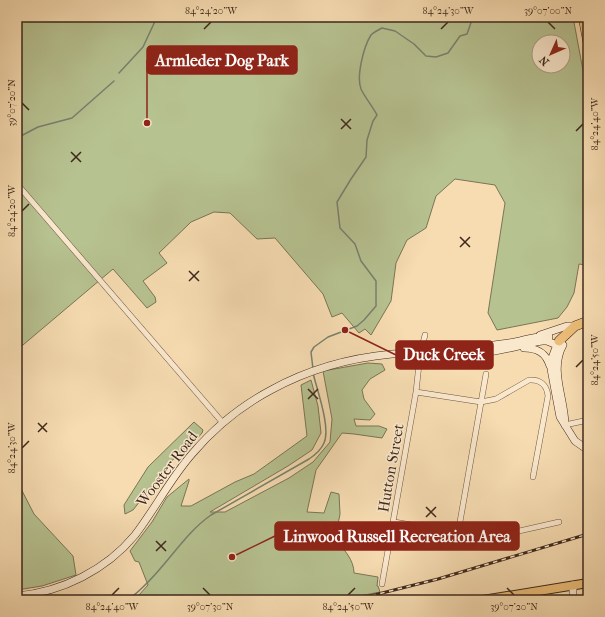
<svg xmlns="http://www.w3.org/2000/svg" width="605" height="617" viewBox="0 0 605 617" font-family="'IM FELL French Canon',serif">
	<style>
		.green { fill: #b7c291; stroke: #7a7556; fill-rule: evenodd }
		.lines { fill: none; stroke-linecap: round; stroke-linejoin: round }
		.stream { stroke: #78816f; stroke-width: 1.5 }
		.street-casing { stroke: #6c5541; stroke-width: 6 }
		.secondary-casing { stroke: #3e281b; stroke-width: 8 }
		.primary-casing { stroke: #3e281b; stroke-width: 10 }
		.highway-casing { stroke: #3e281b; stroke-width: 10 }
		.street { stroke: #fae8cd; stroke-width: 5 }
		.secondary { stroke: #fae8cd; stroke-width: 7 }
		.primary { stroke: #ecbe79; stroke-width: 8 }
		.highway { stroke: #ecbe79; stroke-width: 9 }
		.rail-casing { stroke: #3e281b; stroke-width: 3 }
		.rail { stroke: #fae8cd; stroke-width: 1.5; stroke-dasharray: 4.5; stroke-linecap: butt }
		.ticks { fill: none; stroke: #3e281b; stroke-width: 1.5 }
		.labels { text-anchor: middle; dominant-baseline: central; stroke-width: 3; stroke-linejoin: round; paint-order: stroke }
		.street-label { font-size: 15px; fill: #3e281b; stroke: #fae8cd }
		.leader { fill: none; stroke: #8f2418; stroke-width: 1.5 }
		.callout-dot { fill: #8f2418; stroke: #fae8cd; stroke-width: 1.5 }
		.callout { fill: #8f2418; stroke: #8f2418; stroke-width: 1.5 }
		.callout-label { font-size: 16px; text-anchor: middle; font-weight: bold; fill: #fff }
		.neatline { fill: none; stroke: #3e281b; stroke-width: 1.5 }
		.ticks-label { font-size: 10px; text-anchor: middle; fill: #3e281b }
	</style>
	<rect width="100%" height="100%" fill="#f7dcb2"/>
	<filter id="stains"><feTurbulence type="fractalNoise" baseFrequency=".005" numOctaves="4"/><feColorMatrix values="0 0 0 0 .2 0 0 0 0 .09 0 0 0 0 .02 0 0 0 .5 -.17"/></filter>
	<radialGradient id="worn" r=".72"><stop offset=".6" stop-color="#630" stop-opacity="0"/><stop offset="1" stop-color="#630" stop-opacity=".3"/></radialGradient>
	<path class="green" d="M17,17h556l15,80v166l-3,2 -6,-1 -5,29 -7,14 -9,11 -61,12 -9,-17 17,-110 -10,-18 -40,-6 -19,17 -10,32 -19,12 -11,23 -5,38 -20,34 -6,-6 -6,4 -17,-20 -10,4 -9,-23 -48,-56 -18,1 -27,-26 -16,-1 -23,10 -32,31 8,10 -24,18 12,16 1,5 -9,6 -34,-39 -96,81zM539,42h24v24h-24z
		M368,363l14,1 3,6 -15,9 -8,11 2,9 11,15 -5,6 -16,-1 2,7h23l8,3 -5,9 -28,-4 -12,-1 -26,37 -9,42 17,1 7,-21 8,2 1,20 -5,26c9,9 19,20 19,33l24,4 -1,9h1l2,6 -41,8h-207l7,-5 9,-10 -9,-23 -4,-1 -5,-10 22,-29 15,-25 22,-18v2l-8,25h10l44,-24 19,-8 53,-38 -6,-51 10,-5 7,26 3,27 -9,17 -24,16 -78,46h15l64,-34 24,-16 17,-20 2,-23 -9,-48z
		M194,422l9,8 -1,3 -16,18 -10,5 -43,54 -8,4 -1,-9 24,-38z
		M17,481l17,33 39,42 3,19 -34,11 -25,4z"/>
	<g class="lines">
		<path class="stream" d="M119,73l24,-26 14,-30
			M17,138l21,-11 34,-9 42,-37
			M313,369l-2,-17 3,-5 14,-10 29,-11 7,-6 12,-14v-25l-15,-20 -6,-17 -15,-16 -3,-26 14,-23 15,-22 1,-17 6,-19 4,-6c-4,-8 -13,-19 -16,-26 -5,-13 3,-43 10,-54 3,-3 7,-5 11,-7l13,3 19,13 12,12 10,1 12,-4 12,-17 7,-2 6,-17
			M126,600c7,-3 12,-8 17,-13 25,-23 41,-53 68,-72l98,-56c6,-4 12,-9 15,-16 7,-15 -7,-53 -11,-70"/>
		<g class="street-casing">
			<path id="street" d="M17,184l206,239
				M416,392l65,10 15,-3 33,-19c11,-1 18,5 19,16l-15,81
				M565,425l23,-5
				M394,522l94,16 71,-16
				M458,533l28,-159
				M382,584l34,-192 4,-37 5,-20"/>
		</g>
		<g class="secondary-casing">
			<path id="secondary" d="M540,335l27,-9h8
				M558,342l-6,16 -1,11 9,48 15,24 13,9
				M563,345c-14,25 2,54 2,80
				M524,348c14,0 22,5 26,18
				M463,352c16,-7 35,-7 52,-10 11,-2 22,-7 34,-5
				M17,596c45,-4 89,-26 118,-61 20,-26 35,-56 57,-81 22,-26 49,-48 79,-64 38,-21 78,-32 121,-36 9,-1 18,1 28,1 14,0 28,-3 43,-3 3,0 6,2 9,2 24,-1 47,-9 70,-13h5l15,6
				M573,600v-15"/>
		</g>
		<g class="primary-casing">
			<path id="primary" d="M483,600l105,-17"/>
		</g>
		<g class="highway-casing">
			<path id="highway" d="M583,17l5,26
				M559,341l16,-15 13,-5"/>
		</g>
		<use href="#street" class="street"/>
		<use href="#secondary" class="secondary"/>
		<use href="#primary" class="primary"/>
		<use href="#highway" class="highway"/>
		<g class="rail-casing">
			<path id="rail" d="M354,600l84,-21 150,-45"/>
		</g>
		<use href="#rail" class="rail"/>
	</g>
	<path class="ticks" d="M548,22l7,7M204,29l7,-7M441,29l7,-7M22,103l7,7M341,119l10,10M341,129l10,-10M576,131l7,-7M71,152l10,10M71,162l10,-10M22,211l7,-7M460,237l10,10M460,247l10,-10M189,271l10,10M189,281l10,-10M576,367l7,-7M308,389l10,10M308,399l10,-10M38,423l9,9M38,432l9,-9M22,448l7,-7M426,507l10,10M426,517l10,-10M156,541l10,10M156,551l10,-10M203,588l7,7M507,588l7,7M112,595l7,-7M348,595l7,-7"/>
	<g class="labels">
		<g class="street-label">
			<text transform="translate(391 468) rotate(-80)">Hutton Street</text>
			<text transform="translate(167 469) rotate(-53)">Wooster Road</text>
		</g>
	</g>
	<path class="leader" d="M147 123L147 60M345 330L396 355M232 557L275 536"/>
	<g class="callout-dot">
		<circle cx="147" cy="123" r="4"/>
		<circle cx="345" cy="330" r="4"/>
		<circle cx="232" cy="557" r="4"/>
	</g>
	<g class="callout">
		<rect x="147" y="46" width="150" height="28" rx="4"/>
		<rect x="396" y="341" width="97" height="28" rx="4"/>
		<rect x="275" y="522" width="244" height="28" rx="4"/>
	</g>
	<g class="callout-label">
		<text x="222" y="66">Armleder Dog Park</text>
		<text x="444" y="360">Duck Creek</text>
		<text x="397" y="542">Linwood Russell Recreation Area</text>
	</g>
	<rect width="605" height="617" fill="none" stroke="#f7dcb2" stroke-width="44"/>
	<g transform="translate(551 54) rotate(225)"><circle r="19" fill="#fae8cd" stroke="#af9b86"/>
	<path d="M0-3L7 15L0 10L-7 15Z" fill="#8f2418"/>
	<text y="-6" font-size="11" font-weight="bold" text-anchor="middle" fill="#3e281b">N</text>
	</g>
	<rect x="22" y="22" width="561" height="573" class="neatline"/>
	<g class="ticks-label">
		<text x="211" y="14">84°24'20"W</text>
		<text x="448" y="14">84°24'30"W</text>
		<text x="548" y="14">39°07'00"N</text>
		<text transform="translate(11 103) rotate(-90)" y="4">39°07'20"N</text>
		<text transform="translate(594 124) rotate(-90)" y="4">84°24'40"W</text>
		<text transform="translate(11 211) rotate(-90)" y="4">84°24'20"W</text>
		<text transform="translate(594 360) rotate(-90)" y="4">84°24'50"W</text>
		<text transform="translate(11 448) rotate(-90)" y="4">84°24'30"W</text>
		<text x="112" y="610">84°24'40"W</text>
		<text x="210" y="610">39°07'30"N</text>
		<text x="348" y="610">84°24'50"W</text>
		<text x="514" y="610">39°07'20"N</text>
	</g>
	<rect width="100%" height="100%" filter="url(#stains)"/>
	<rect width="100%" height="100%" fill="url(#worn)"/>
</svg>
